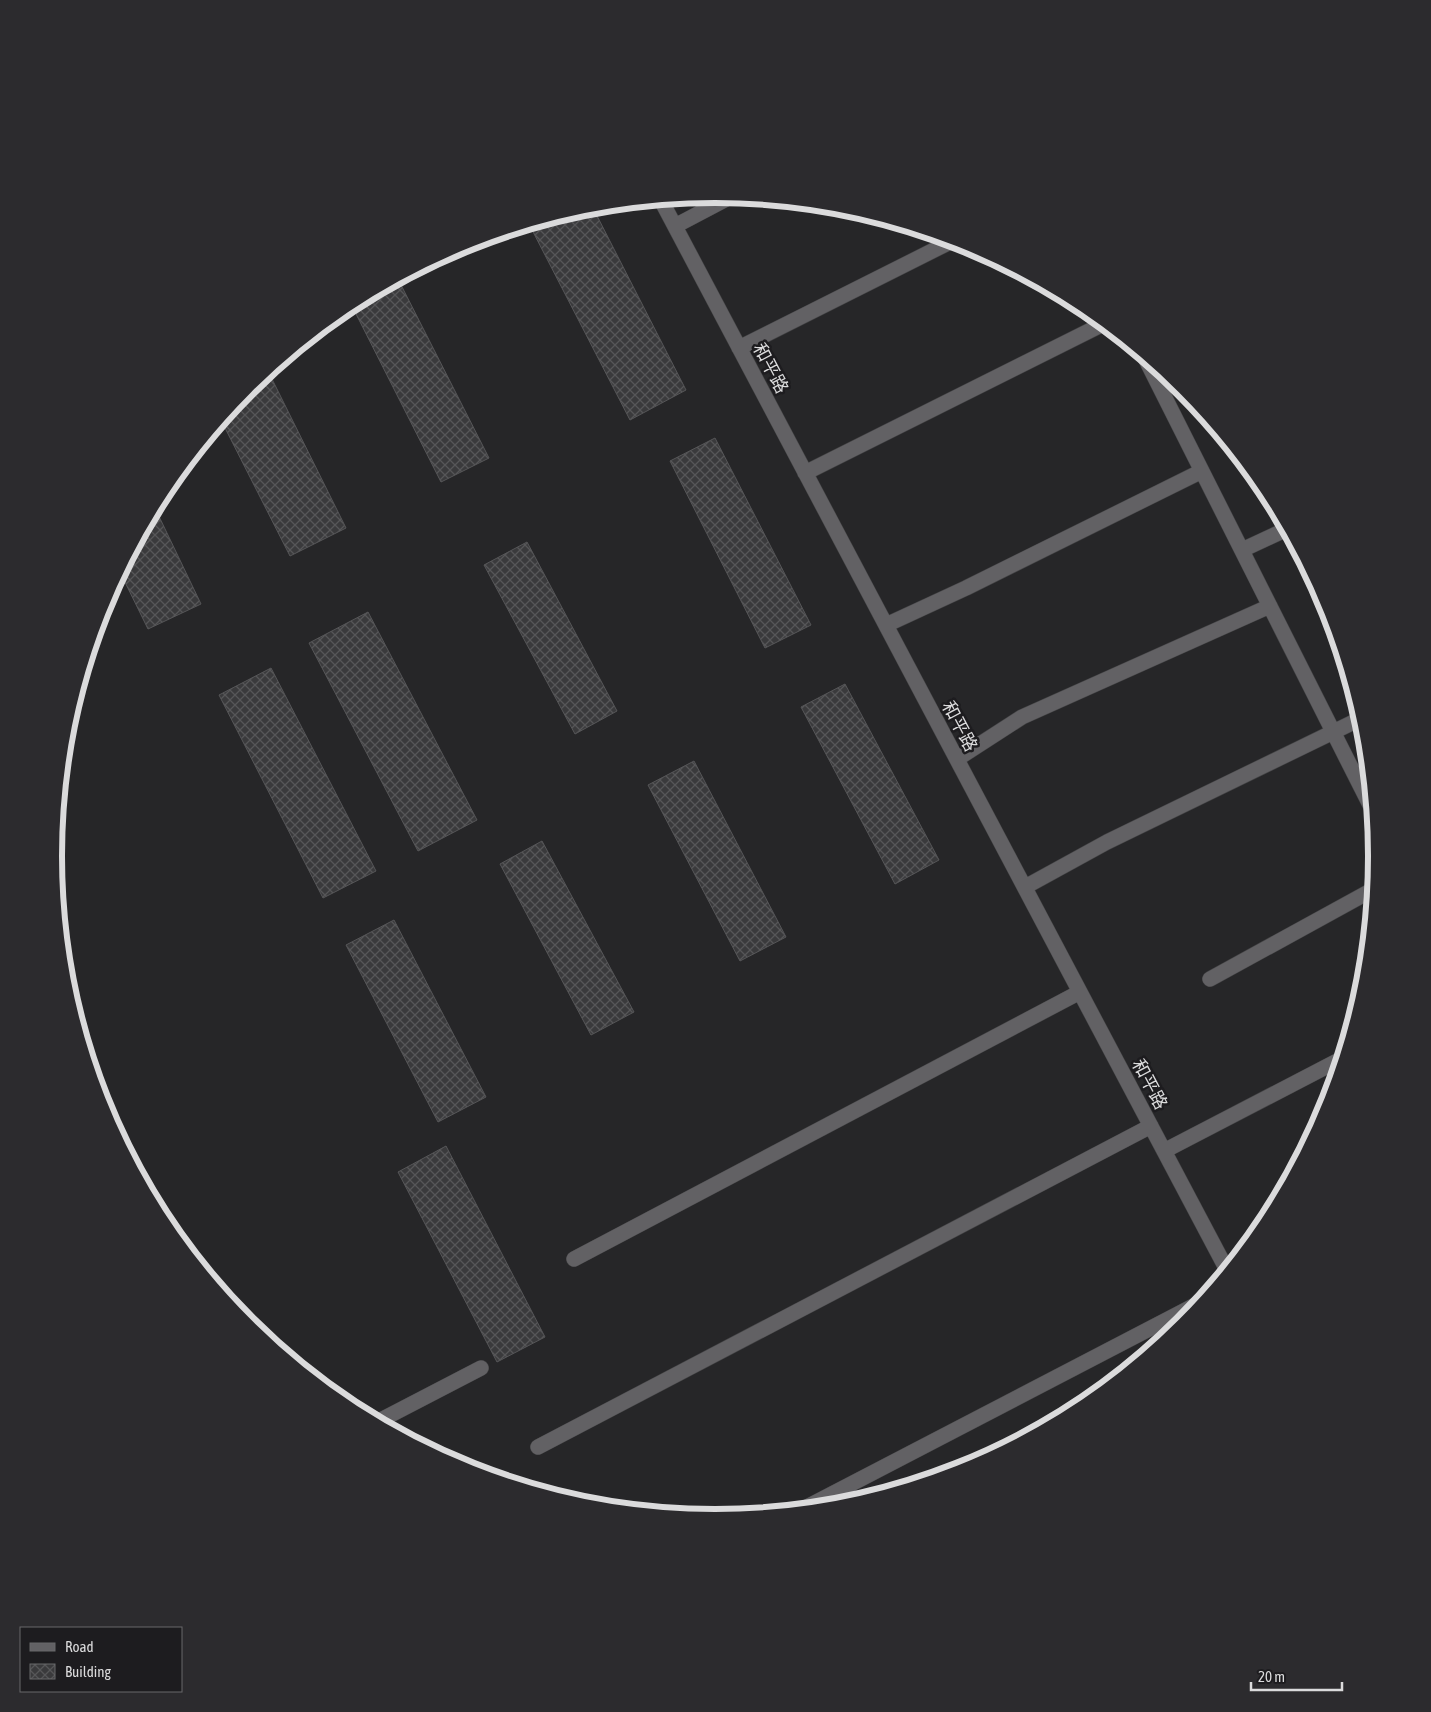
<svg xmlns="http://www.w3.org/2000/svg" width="1431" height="1712" viewBox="0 0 1431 1712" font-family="'Asap Condensed','Noto Sans SC',sans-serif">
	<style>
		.building { fill: url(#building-cross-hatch); stroke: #565658 }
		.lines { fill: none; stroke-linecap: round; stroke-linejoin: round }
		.minor-casing { stroke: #444446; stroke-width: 16 }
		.minor { stroke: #626164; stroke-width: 15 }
		.labels { text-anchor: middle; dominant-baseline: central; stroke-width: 5; stroke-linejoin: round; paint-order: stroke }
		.street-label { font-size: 18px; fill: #dbdbdc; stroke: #1d1c1f }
		.rim { fill: none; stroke: #dbdbdc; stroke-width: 6 }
	</style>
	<defs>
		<pattern id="building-cross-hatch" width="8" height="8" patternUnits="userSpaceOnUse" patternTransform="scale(1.25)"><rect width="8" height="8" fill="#3a3a3c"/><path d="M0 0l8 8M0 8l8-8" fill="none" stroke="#565658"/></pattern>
	</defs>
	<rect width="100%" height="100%" fill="#262628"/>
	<path class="building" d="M592,206l94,184 -56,30 -101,-196z
		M398,279l91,179 -48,24 -90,-178z
		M268,371l78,157 -56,28 -69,-136 27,-32z
		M715,438l96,187 -46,23 -95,-187z
		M155,508l46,96 -53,25 -28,-57z
		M527,542l90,169 -42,23 -91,-169z
		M368,612l109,208 -59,31 -109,-208z
		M271,668l105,203 -53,27 -104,-203z
		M845,684l94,176 -44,24 -94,-177z
		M694,761l92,176 -46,24 -92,-176z
		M542,841l92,171 -43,23 -91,-171z
		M394,920l92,177 -48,25 -92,-177z
		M446,1146l99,191 -48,25 -99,-190z"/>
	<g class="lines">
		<g class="minor-casing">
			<path id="minor" d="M661,200l566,1070
				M675,226l57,-30
				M739,348l215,-108
				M1144,356l229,455
				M805,473l300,-150
				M1242,550l45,-21
				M886,625l80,-37 236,-117
				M957,759l65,-42 248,-111
				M1025,887l82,-45 255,-124
				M1210,979l164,-90
				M1164,1151l179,-93
				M574,1259l506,-267
				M377,1422l104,-54
				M538,1447l613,-321
				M803,1509l398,-207"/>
		</g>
		<use href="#minor" class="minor"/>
	</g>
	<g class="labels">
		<g class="street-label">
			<text transform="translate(771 368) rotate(62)">和平路</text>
			<text transform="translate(960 726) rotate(62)">和平路</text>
			<text transform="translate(1150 1084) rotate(62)">和平路</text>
		</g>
	</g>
	<path d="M0 0H1431V1712H0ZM62 856a653 653 0 1 1 1306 0a653 653 0 1 1-1306 0Z" fill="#2c2b2e" fill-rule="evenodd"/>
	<path class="rim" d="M62 856a653 653 0 1 1 1306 0a653 653 0 1 1-1306 0Z"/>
	<rect x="20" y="1627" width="162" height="65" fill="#1d1c1f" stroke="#69686b"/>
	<rect x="30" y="1643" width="25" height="8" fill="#626164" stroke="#69686b"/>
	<text x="65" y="1652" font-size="15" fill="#dbdbdc">Road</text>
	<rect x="30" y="1664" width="25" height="15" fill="url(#building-cross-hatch)" stroke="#69686b"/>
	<text x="65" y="1677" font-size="15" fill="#dbdbdc">Building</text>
	<path d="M1251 1682v8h91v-8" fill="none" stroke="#dbdbdc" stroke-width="2.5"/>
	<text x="1258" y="1682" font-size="15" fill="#dbdbdc" stroke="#1d1c1f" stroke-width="4" paint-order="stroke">20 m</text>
</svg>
